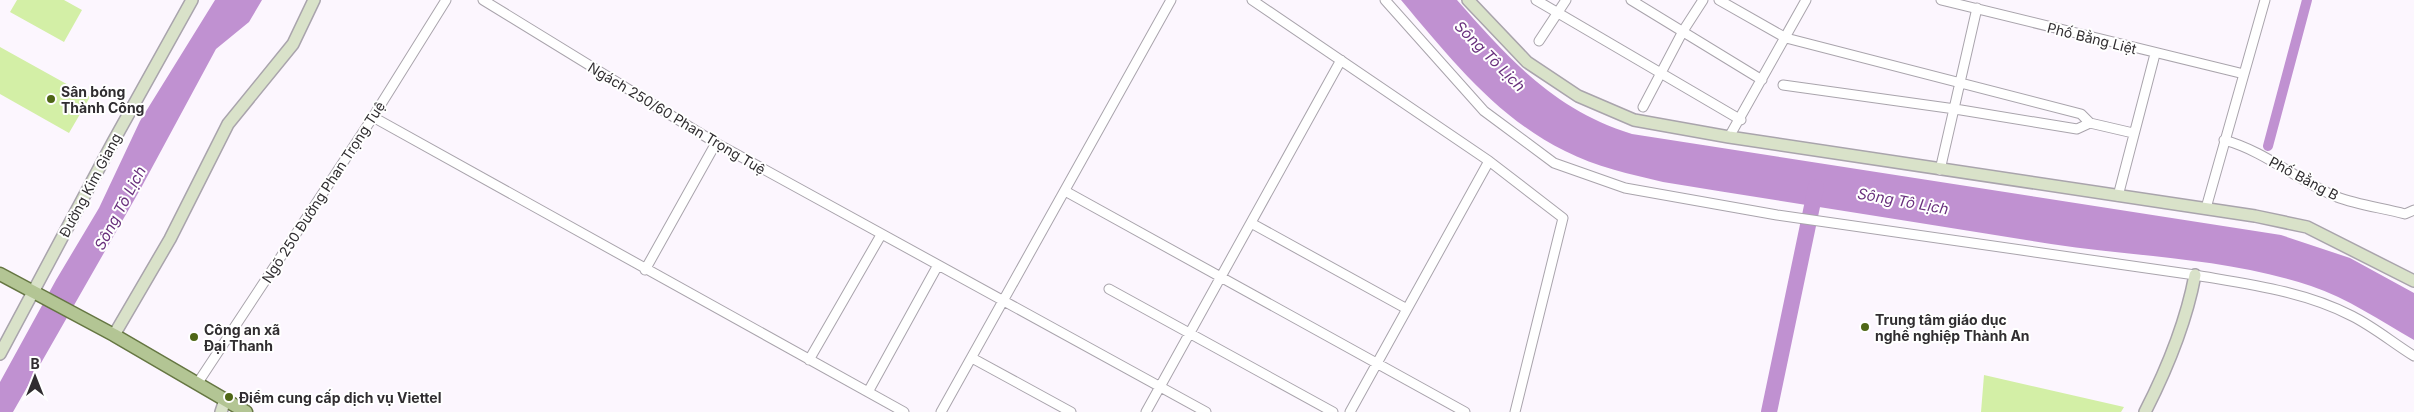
<svg xmlns="http://www.w3.org/2000/svg" width="2414" height="412" viewBox="0 0 2414 412" font-family="Inter,sans-serif">
	<style>
		.green { fill: #d3efa6 }
		.water { fill: #c091d1 }
		.lines { fill: none; stroke-linecap: round; stroke-linejoin: round }
		.canal { stroke: #c091d1; stroke-width: 10 }
		.river { stroke: #c091d1; stroke-width: 16 }
		.street-casing { stroke: #a9a4ac; stroke-width: 11 }
		.secondary-casing { stroke: #a9a4ac; stroke-width: 14 }
		.primary-casing { stroke: #657642; stroke-width: 15 }
		.street { stroke: #fff; stroke-width: 9 }
		.secondary { stroke: #d9e2c9; stroke-width: 11 }
		.primary { stroke: #b3c594; stroke-width: 12 }
		.poi-dot { fill: #4e6616; stroke: #fff; stroke-width: 2 }
		.labels { text-anchor: middle; dominant-baseline: central; stroke-width: 4; stroke-linejoin: round; paint-order: stroke }
		.street-label { font-size: 14px; fill: #302d30; stroke: #fff }
		.poi-label { font-size: 14px; font-weight: bold; fill: #302d30; stroke: #fff; text-anchor: start }
		.water-label { font-size: 15px; font-style: italic; fill: #69307d; stroke: #fff }
	</style>
	<rect width="100%" height="100%" fill="#fcf6fe"/>
	<path class="green" d="M17,0h47l18,10 -18,32 -54,-30z
		M0,47l90,50 -21,36 -69,-39z
		M1984,375l140,32 -3,5h-140z"/>
	<path class="water" d="M215,0h47l-13,22 -33,27 -75,139 -128,224h-13v-30l56,-102 43,-72 41,-87z
		M1401,0h56c52,59 97,110 175,134l649,101 69,23 64,35v47c-33,-19 -67,-42 -103,-54 -83,-28 -175,-29 -260,-42 -130,-21 -259,-41 -388,-62 -33,-8 -67,-15 -98,-31 -68,-33 -116,-94 -164,-151z"/>
	<g class="lines">
		<path class="canal" d="M2268,146l39,-146"/>
		<path class="river" d="M1769,412l47,-225"/>
		<g class="street-casing">
			<path id="street" d="M483,0l233,143 490,269
				M1252,0l237,161 74,57 -48,194
				M1385,0l99,111 70,52 71,25 152,27 418,60c52,9 109,16 157,41 22,11 41,27 62,40
				M1536,0l205,120
				M1631,0l131,80
				M1719,0l67,38 295,76 9,9 43,10
				M1941,0l303,74
				M1539,41l27,-41
				M1783,85l172,24 122,20 13,-6
				M1643,107l40,-76 20,-31
				M373,117l531,295
				M1729,137l77,-137
				M2224,140c41,11 74,41 113,57 21,8 46,11 68,17l9,-4
				M1940,170l37,-162
				M1065,191l400,221
				M2118,196l37,-142
				M2206,208l59,-208
				M1251,223l156,86
				M645,270l71,-127
				M1109,289l224,123
				M972,358l99,54
				M809,360l72,-125
				M197,384l176,-267 73,-117
				M868,392l70,-127
				M941,412l230,-412
				M1146,412l195,-352
				M1350,412l139,-251"/>
		</g>
		<g class="secondary-casing">
			<path id="secondary" d="M1468,0l59,62 51,34 56,24 95,17 526,79 52,11 107,54
				M114,335l56,-96 58,-115 65,-80 21,-44
				M0,354l113,-212 79,-142
				M221,412l4,-12
				M2145,412c22,-43 41,-89 50,-137"/>
		</g>
		<g class="primary-casing">
			<path id="primary" d="M0,274l114,61 132,77"/>
		</g>
		<use href="#street" class="street"/>
		<use href="#secondary" class="secondary"/>
		<use href="#primary" class="primary"/>
	</g>
	<g class="poi-dot">
		<circle cx="51" cy="99" r="5"/>
		<circle cx="1865" cy="327" r="5"/>
		<circle cx="194" cy="337" r="5"/>
		<circle cx="229" cy="397" r="5"/>
	</g>
	<g class="labels">
		<g class="street-label">
			<text transform="translate(2092 38) rotate(14)">Phố Bằng Liệt</text>
			<text transform="translate(677 118) rotate(31)">Ngách 250/60 Phan Trọng Tuệ</text>
			<text transform="translate(2304 178) rotate(28)">Phố Bằng B</text>
			<text transform="translate(90 185) rotate(-62)">Đường Kim Giang</text>
			<text transform="translate(323 192) rotate(-57)">Ngõ 250 Đường Phan Trọng Tuệ</text>
		</g>
		<g class="poi-label">
			<text x="61" y="91">Sân bóng<tspan x="61" dy="16">Thành Công</tspan></text>
			<text x="1875" y="319">Trung tâm giáo dục<tspan x="1875" dy="16">nghề nghiệp Thành An</tspan></text>
			<text x="204" y="329">Công an xã<tspan x="204" dy="16">Đại Thanh</tspan></text>
			<text x="239" y="397">Điểm cung cấp dịch vụ Viettel</text>
		</g>
		<g class="water-label">
			<text transform="translate(1490 56) rotate(45)">Sông Tô Lịch</text>
			<text transform="translate(1903 201) rotate(10)">Sông Tô Lịch</text>
			<text transform="translate(120 208) rotate(-62)">Sông Tô Lịch</text>
		</g>
	</g>
	<g transform="translate(35 377)" stroke="#ffffff" stroke-width="4" paint-order="stroke">
	<path d="M0-4L9 19L0 12L-9 19Z" fill="#302d30"/>
	<text y="-8" font-size="14" font-weight="bold" text-anchor="middle" fill="#302d30">B</text>
	</g>
</svg>
